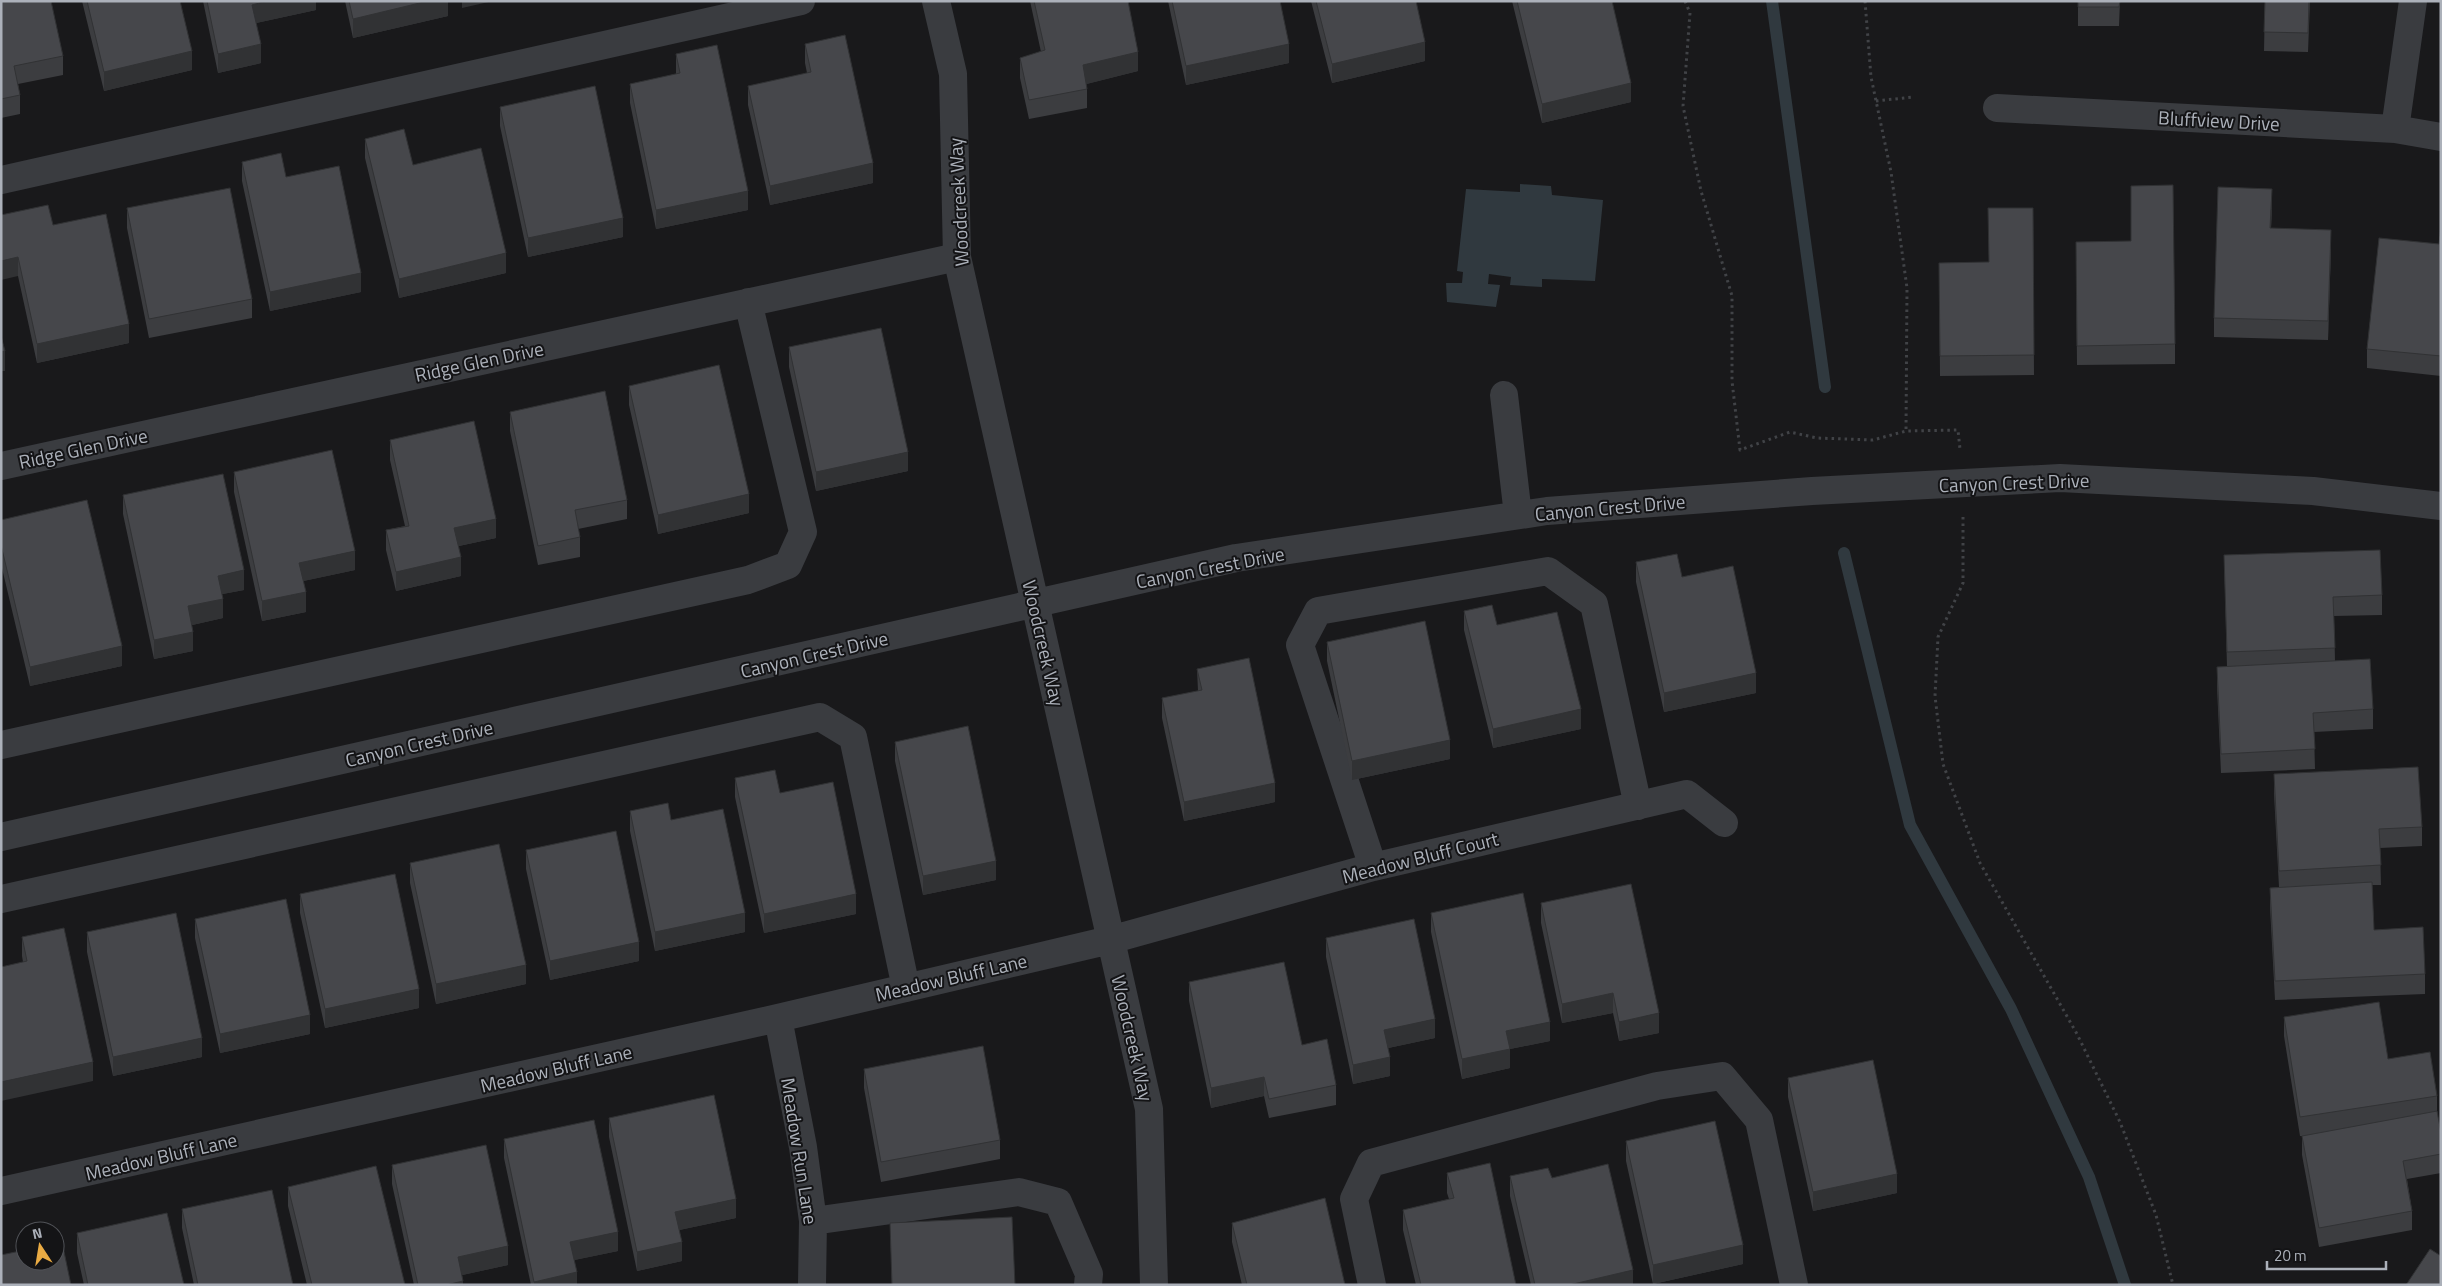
<svg xmlns="http://www.w3.org/2000/svg" width="2442" height="1286" viewBox="0 0 2442 1286" font-family="'Titillium Web',sans-serif">
	<style>
		.water { fill: #30393f }
		.lines { fill: none; stroke-linecap: round; stroke-linejoin: round }
		.stream { stroke: #30393f; stroke-width: 12 }
		.path { stroke: #414347; stroke-width: 3; stroke-dasharray: 2.5 4; stroke-linecap: butt }
		.minor { stroke: #3a3c40; stroke-width: 28 }
		.wall { fill: #3c3d40 }
		.shaded-wall { fill: #313234 }
		.building { fill: #46474b; stroke: #313234 }
		.labels { text-anchor: middle; dominant-baseline: central; stroke-width: 4; stroke-linejoin: round; paint-order: stroke }
		.street-label { font-size: 19px; fill: #acb1ba; stroke: #141416 }
	</style>
	<rect width="100%" height="100%" fill="#19191b"/>
	<path class="water" d="M1520,184l31,2 1,9 51,5 -8,81 -53,-2v8l-32,-2 1,-8 -22,-3 -1,10 12,1 -4,22 -49,-5 -1,-19h16l1,-11 -6,-1 9,-82 54,3z"/>
	<g class="lines">
		<path class="stream" d="M1772,1l53,386
			M1844,553l66,272 101,184 78,168 36,108"/>
		<path class="path" d="M1685,1l5,12 -7,93 18,85 31,105v85l8,69 50,-18 27,6 56,2 33,-9 52,-1 2,19
			M1865,1l6,76 20,95 16,116 -1,143
			M1876,101l37,-4
			M1963,517v66l-25,54 -3,59 8,68 37,99 97,171 43,88 36,93 17,70"/>
		<path class="minor" d="M936,1l17,73 4,183 192,852 5,176
			M1997,108l398,21 46,8
			M2395,129l18,-128
			M1,180l800,-179
			M1504,395l14,120
			M1,466l956,-209
			M1,745l747,-165 40,-15 15,-33 -55,-230
			M1,837l1235,-279 311,-47 265,-20 248,-13 253,13 128,15
			M1373,867l-73,-222 18,-34 230,-40 46,33 44,202
			M1,899l819,-182 33,20 53,251
			M778,1018l25,129 10,74 -1,64
			M1,1191l777,-173 332,-78 263,-73 314,-73 37,29
			M813,1221l206,-29 39,10 31,72 -1,11
			M1372,1285l-18,-86 17,-36 286,-77 65,-10 37,44 35,165"/>
	</g>
	<path class="wall" d="M1,1l62,55v19l-45,9 2,11v19l-19,4z
		M82,1h98l12,69 -88,21z
		M203,1h113v9l-60,13 5,40 -43,10z
		M345,1h103v15l-95,22z
		M1030,1h98l10,70 -52,13 1,5v19l-58,11 -9,-41v-20l21,-6z
		M1168,1h112l9,62 -103,22z
		M1311,1h105l9,60 -93,22z
		M1512,1h100l19,101 -89,21z
		M2078,1h42l-1,25h-41z
		M2265,1h45l-2,51 -44,-1z
		M805,44l68,139 -103,22 -22,-100v-19l59,-13 -2,-10z
		M676,54l72,156 -92,19 -26,-126v-19l46,-10z
		M500,107l123,130 -95,20 -28,-131z
		M365,139l48,26 93,108 -107,25 -34,-140z
		M242,162l44,15 75,115 -91,19 -28,-130z
		M127,208l125,91v19l-103,20 -22,-110z
		M2033,208l1,167 -94,1 -1,-113 50,-1z
		M2272,209l-1,19 60,21 -3,91 -114,-3v-19z
		M1,215l52,10 76,118 -92,20 -19,-87z
		M2441,227v149l-74,-8v-19l72,-105z
		M2131,241l44,103v20l-98,1 -1,-104z
		M789,347l119,124 -92,20 -27,-124z
		M629,386l120,127 -91,21 -29,-129z
		M510,412l117,88v19l-49,10 2,8v20l-42,8 -28,-134z
		M390,440l106,98 -37,8 2,30 -65,15 -10,-41v-20l19,-4 -15,-66z
		M234,472l121,98 -52,11 3,31 -44,9 -28,-129z
		M123,495l121,95 -22,4 1,24 -31,7 1,26 -39,8 -31,-145z
		M1,520l121,146 -92,20 -29,-122z
		M2224,555l158,40v20l-48,1 1,45 38,48v20l-59,3 1,37 -94,4 -4,-86v-20h10z
		M1636,562l120,131 -92,19 -28,-130z
		M1464,611l33,14 84,104 -88,19 -29,-118z
		M1327,642l123,117 -98,21 -25,-119z
		M1197,669l78,133 -91,19 -22,-103v-20l36,-7z
		M895,742l101,138 -73,15 -28,-134z
		M2274,774l148,53v19l-42,2 1,37h-9l2,45 51,44v20l-150,6 -5,-93v-19l9,-1 -5,-93z
		M735,778l45,15 76,121 -92,19 -29,-136z
		M630,811l41,9 74,112 -90,19 -25,-120z
		M526,850l113,111 -89,19 -24,-111z
		M410,863l116,121 -90,20 -26,-121z
		M300,894l119,114 -94,20 -25,-115z
		M1541,903l118,130 -40,8 -6,-28 -51,10 -21,-100z
		M1431,913l119,128 -40,8v19l-48,11 -31,-147z
		M195,919l115,115 -90,19 -25,-115z
		M87,932l115,125 -89,19 -26,-124z
		M22,937l71,144 -70,-119 -1,-6z
		M1326,938l109,100 -47,10 2,28 -37,8 -27,-127z
		M1189,982l113,63 34,40v20l-67,13 -5,-22 -53,12 -22,-107z
		M2284,1017l104,42 49,37v16l4,21v40l-34,6 5,32v19l-93,17 -17,-92v-19h-2l-16,-100z
		M864,1069l136,71v19l-119,23 -17,-94z
		M1788,1078l109,115 -84,18 -25,-114z
		M609,1118l127,100 -57,12 3,31 -45,10 -28,-134z
		M504,1139l114,112 -44,9 3,25h-46l-27,-127z
		M1626,1141l117,123 -90,20 -27,-123z
		M392,1165l116,100 -46,10 1,10h-49l-22,-101z
		M1447,1173l69,112h-100l-13,-55v-20l46,-11 -2,-6z
		M1510,1176l42,2 81,107h-102l-21,-89z
		M288,1187l117,98h-98l-19,-79z
		M182,1209l111,76h-99l-12,-57z
		M890,1223l125,62h-123z
		M1232,1223l113,62h-103l-10,-43z
		M77,1233l107,52h-100l-7,-32z"/>
	<path class="shaded-wall" d="M267,1h49v9l-64,14v-19z
		M428,1h20v15l-95,22v-19z
		M462,1h31l-31,7z
		M1425,42v19l-93,22v-19z
		M261,44v19l-43,10v-19z
		M1289,44v19l-103,22v-19z
		M192,51v19l-88,21v-19z
		M1138,52v19l-55,14v-20z
		M1631,83v19l-89,21v-19z
		M873,163v20l-103,22v-19z
		M2272,189v20l-2,38v-19z
		M748,191v19l-92,19v-19z
		M623,218v19l-95,20v-19z
		M2331,230v19l-3,91v-19z
		M506,253v20l-107,25v-19z
		M18,257v19l-17,4v-19z
		M361,273v19l-91,19v-19z
		M129,324v19l-92,20v-19z
		M5,351v20h-4v-19z
		M908,452v19l-92,20v-19z
		M749,494v19l-91,21v-19z
		M496,519v19l-42,9v-19z
		M355,551v19l-56,12v-19z
		M461,557v19l-65,15v-19z
		M244,570v20l-26,5v-19z
		M306,592v20l-44,9v-20z
		M223,599v19l-35,8v-20z
		M193,632v19l-39,8v-19z
		M122,646v20l-92,20v-19z
		M1756,673v20l-92,19v-19z
		M1581,709v20l-88,19v-19z
		M1450,740v19l-98,21v-19z
		M1275,783v19l-91,19v-19z
		M996,861v19l-73,15v-19z
		M856,894v20l-92,19v-19z
		M745,913v19l-90,19v-19z
		M639,942v19l-89,19v-19z
		M526,965v19l-90,20v-20z
		M419,989v19l-94,20v-19z
		M1613,993v20l-51,10v-19z
		M1659,1013v20l-40,8v-19z
		M310,1015v19l-90,19v-19z
		M1435,1019v19l-51,11v-19z
		M1550,1022v19l-40,8v19l-48,11v-20l44,-28z
		M202,1038v19l-89,19v-19z
		M1390,1057v19l-37,8v-19z
		M93,1062v19l-92,20v-19z
		M1264,1077v19l-53,12v-20z
		M1897,1174v19l-84,18v-19z
		M736,1199v19l-61,13v-19z
		M618,1232v19l-48,10v-19z
		M682,1242v19l-45,10v-19z
		M1743,1245v19l-90,20v-19z
		M508,1246v19l-50,11v-19z
		M1633,1270v15h-64z
		M577,1272v13h-43v-3z
		M463,1281v4h-17z"/>
	<path class="building" d="M1,1h50l12,55 -49,10 6,29 -19,4z
		M87,1h93l12,50 -88,21z
		M207,1h60l-15,4 9,39 -43,10z
		M349,1h79l-75,18z
		M1034,1h94l10,51 -55,13 4,24 -58,11 -9,-42 25,-8z
		M1172,1h108l9,43 -103,22z
		M1316,1h100l9,41 -93,22z
		M1517,1h95l19,82 -89,21z
		M2078,1h42l-1,6h-41z
		M2265,1h44l-1,32 -44,-1z
		M845,35l28,128 -103,23 -22,-100 63,-14 -6,-28z
		M717,45l31,146 -92,19 -26,-126 50,-11 -4,-19z
		M595,86l28,132 -95,20 -28,-131z
		M404,129l9,36 68,-17 25,105 -107,26 -34,-140z
		M281,153l5,24 53,-11 22,107 -91,19 -28,-130z
		M2173,185l2,159 -98,2 -1,-104 55,-1v-55z
		M2218,187l54,2 -2,39 61,2 -3,91 -114,-3z
		M230,188l22,111 -103,20 -22,-111z
		M48,205l5,20 53,-11 23,110 -92,20 -19,-87 -17,4v-46z
		M1988,208h45l1,147 -94,1 -1,-93 50,-1z
		M2441,227v129l-74,-7 12,-111 60,6z
		M881,328l27,124 -92,20 -27,-125z
		M1,336l4,15 -4,1z
		M719,365l30,129 -91,21 -29,-129z
		M605,391l22,109 -52,10 5,27 -42,9 -28,-134z
		M474,421l22,98 -42,9 7,29 -65,15 -10,-42 23,-4 -19,-86z
		M332,450l23,101 -56,12 7,29 -44,9 -28,-129z
		M223,474l21,96 -26,6 5,23 -35,7 5,26 -39,8 -31,-145z
		M87,500l35,146 -92,21 -29,-122v-25z
		M2380,550l2,45 -49,2 2,51 -108,4 -3,-97z
		M1677,554l5,23 51,-11 23,107 -92,20 -28,-131z
		M1492,605l5,20 60,-13 24,97 -88,20 -29,-118z
		M1425,621l25,119 -98,21 -25,-119z
		M1249,658l26,125 -91,19 -22,-104 40,-8 -5,-21z
		M2370,659l3,50 -60,4 2,36 -94,5 -4,-87z
		M968,726l28,135 -73,15 -28,-134z
		M2418,767l4,60 -43,2 2,36 -102,6 -5,-97z
		M775,770l5,23 53,-11 23,112 -92,20 -29,-136z
		M668,803l3,17 52,-11 22,104 -90,19 -25,-121z
		M616,831l23,111 -89,19 -24,-111z
		M499,844l27,121 -90,19 -26,-121z
		M395,874l24,115 -94,20 -25,-115z
		M2372,882l2,48 49,-3 2,47 -150,7 -5,-93z
		M1631,884l28,129 -40,9 -6,-29 -51,11 -21,-101z
		M1523,893l27,129 -44,9 4,18 -48,10 -31,-146z
		M286,899l24,116 -90,19 -25,-115z
		M176,913l26,125 -89,19 -26,-125z
		M1414,919l21,100 -51,11 6,27 -37,8 -27,-127z
		M64,928l29,134 -92,20v-115l26,-6 -5,-24z
		M1284,962l18,83 25,-6 9,46 -67,14 -5,-22 -53,11 -22,-106z
		M2379,1002l9,57 42,-7 7,44 -137,21 -16,-100z
		M983,1046l17,94 -119,22 -17,-93z
		M1873,1060l24,114 -84,18 -25,-114z
		M714,1095l22,104 -61,13 7,30 -45,10 -28,-134z
		M2437,1111l4,22v21l-38,7 9,50 -93,17 -17,-92z
		M594,1120l24,112 -48,10 7,30 -43,10 -30,-143z
		M1715,1121l28,124 -90,20 -27,-124z
		M486,1145l22,101 -50,11 5,24 -17,4h-28l-26,-120z
		M1490,1163l26,122h-95l-18,-75 51,-12 -7,-25z
		M1608,1164l25,106 -64,15h-34l-25,-109 38,-8 4,10z
		M376,1166l29,119h-93l-24,-98z
		M272,1190l21,95h-95l-16,-76z
		M1325,1198l20,87h-98l-15,-62z
		M167,1213l17,72h-96l-11,-52z
		M1012,1217l3,68h-123l-2,-62z
		M62,1242l9,43h-70v-30l24,-5v11h30v-17z
		M2430,1249l11,7v29h-35z"/>
	<g class="labels">
		<g class="street-label">
			<text transform="translate(2219 120) rotate(3)">Bluffview Drive</text>
			<text transform="translate(958 202) rotate(-93)">Woodcreek Way</text>
			<text transform="translate(479 361) rotate(-12)">Ridge Glen Drive</text>
			<text transform="translate(83 448) rotate(-12)">Ridge Glen Drive</text>
			<text transform="translate(2014 482) rotate(-2)">Canyon Crest Drive</text>
			<text transform="translate(1610 507) rotate(-5)">Canyon Crest Drive</text>
			<text transform="translate(1210 567) rotate(-11)">Canyon Crest Drive</text>
			<text transform="translate(1044 643) rotate(77)">Woodcreek Way</text>
			<text transform="translate(814 654) rotate(-13)">Canyon Crest Drive</text>
			<text transform="translate(419 743) rotate(-13)">Canyon Crest Drive</text>
			<text transform="translate(1420 857) rotate(-14)">Meadow Bluff Court</text>
			<text transform="translate(951 977) rotate(-13)">Meadow Bluff Lane</text>
			<text transform="translate(1133 1038) rotate(77)">Woodcreek Way</text>
			<text transform="translate(556 1068) rotate(-13)">Meadow Bluff Lane</text>
			<text transform="translate(800 1151) rotate(81)">Meadow Run Lane</text>
			<text transform="translate(161 1156) rotate(-13)">Meadow Bluff Lane</text>
		</g>
	</g>
	<rect width="2442" height="1286" fill="none" stroke="#acb1ba" stroke-width="5"/>
	<g transform="translate(40 1246) rotate(348)"><circle r="24" fill="#141416" stroke="#515358"/>
	<path d="M0-4L9 19L0 12L-9 19Z" fill="#eaab43"/>
	<text y="-8" font-size="14" font-weight="bold" text-anchor="middle" fill="#acb1ba">N</text>
	</g>
	<path d="M2267 1261v8h119v-8" fill="none" stroke="#acb1ba" stroke-width="2.5"/>
	<text x="2274" y="1261" font-size="15" fill="#acb1ba" stroke="#141416" stroke-width="4" paint-order="stroke">20 m</text>
</svg>
